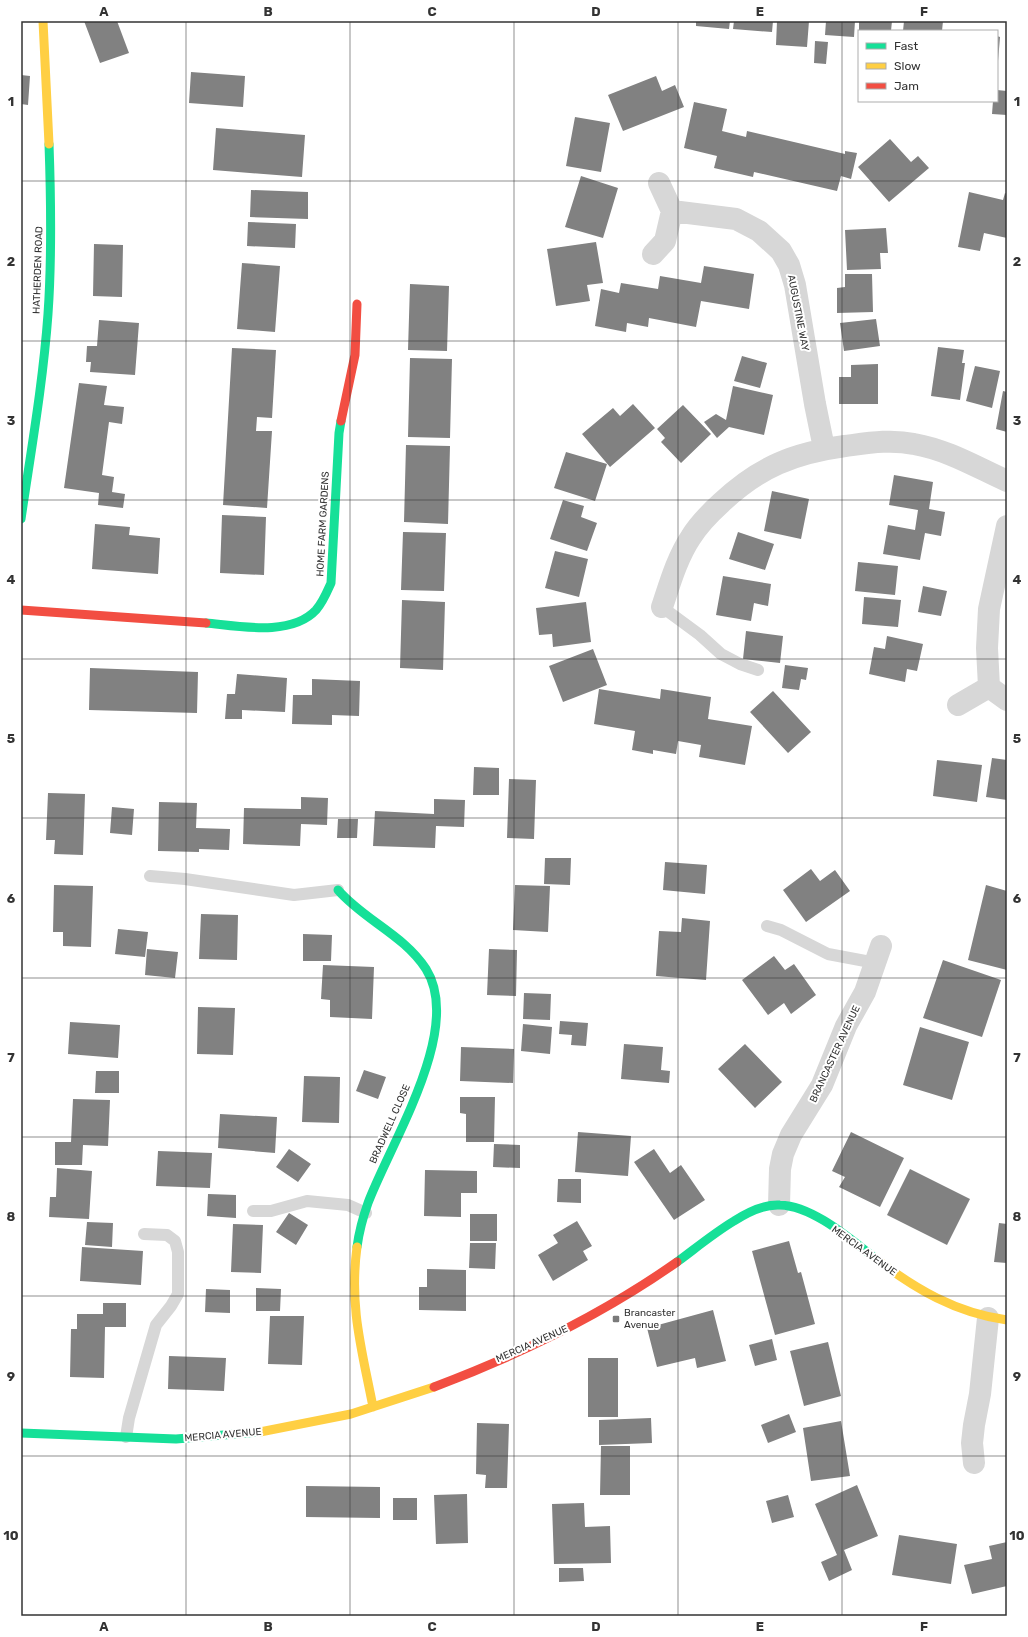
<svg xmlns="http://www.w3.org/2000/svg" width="1028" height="1637" viewBox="0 0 1028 1637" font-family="Rubik,sans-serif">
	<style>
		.building { fill: #818181 }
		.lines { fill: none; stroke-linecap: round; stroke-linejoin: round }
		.lane { stroke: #d7d7d7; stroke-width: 12 }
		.street { stroke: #d7d7d7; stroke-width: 22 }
		.fast { stroke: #16e098; stroke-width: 9 }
		.slow { stroke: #ffcf43; stroke-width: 9 }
		.jam { stroke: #f24e42; stroke-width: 9 }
		.grid { fill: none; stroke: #333; stroke-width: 1; stroke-opacity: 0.55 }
		.poi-dot { fill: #7a7a7a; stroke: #fff; stroke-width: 1.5 }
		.labels { text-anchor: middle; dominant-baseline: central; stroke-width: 4; stroke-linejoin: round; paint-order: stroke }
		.street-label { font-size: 10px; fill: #333; stroke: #fff }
		.poi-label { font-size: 10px; fill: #333; stroke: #fff; text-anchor: start }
		.neatline { fill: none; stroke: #333; stroke-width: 1.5 }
		.grid-label { font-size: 13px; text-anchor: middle; font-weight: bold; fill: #333 }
	</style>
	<rect width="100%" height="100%" fill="#fff"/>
	<path class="building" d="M84,21h33l12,32 -29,10z
		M696,21h34l-1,8 -33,-3z
		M734,21h39l-1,11 -39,-3z
		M777,21h32l-2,26 -31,-2z
		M826,21h29l-1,16 -29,-2z
		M859,21h33l-1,10h-32z
		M904,21h39l-1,10h-39z
		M997,36l3,1 -2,24h-1z
		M815,41l13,1 -2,22 -12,-1z
		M191,72l54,4 -2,31 -54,-4z
		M21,75l9,1 -2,29 -7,-1z
		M656,76l6,15 13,-6 9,22 -61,24 -15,-36z
		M997,90l10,1v24l-15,-1 1,-13h4z
		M694,102l33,7 -5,22 24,6 1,-6 98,23v-3l12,2 -6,26 -10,-3 -4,15 -83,-19 -1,5 -39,-9 3,-12 -33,-8z
		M575,117l35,6 -9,49 -35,-6z
		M216,128l89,7 -3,42 -89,-7z
		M890,139l21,23 7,-6 11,12 -40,34 -31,-35z
		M581,176l37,12 -15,50 -38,-11z
		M251,190l57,2v27l-58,-2z
		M969,192l34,8 2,-7 2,1v44l-23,-5 -4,18 -22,-4z
		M248,222l48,2 -1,24 -48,-2z
		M886,228l2,25h-8l1,16 -34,1 -2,-40z
		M596,242l7,41 -16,2 3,16 -34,5 -9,-57z
		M94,244l29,1 -1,52 -29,-1z
		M242,263l38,3 -5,66 -38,-3z
		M704,266l50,8 -5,35 -48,-8 -5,26 -47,-9 -1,9 -21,-4 -1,9 -31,-6 6,-37 18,4 2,-10 37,6 2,-13 41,7z
		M845,274h27l1,38 -36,1v-25l8,-1z
		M410,284l39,2 -2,65 -39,-1z
		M876,319l4,27 -36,5 -4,-28z
		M99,320l40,3 -4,52 -45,-3 1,-10h-5l1,-16h10z
		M938,347l26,3 -2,13h3l-5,37 -29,-4z
		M232,348l44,2 -4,68 -15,-1 -1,14h16l-5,77 -44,-3z
		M742,356l25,7 -7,25 -26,-7z
		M410,358l42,1 -2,79 -42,-1z
		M878,364v40h-39v-27h12v-12z
		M975,366l25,5 -8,37 -26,-7z
		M79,383l28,3 -3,19 20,2 -2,17 -13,-2 -7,53 12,2 -2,15 13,2 -2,14 -25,-3 1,-12 -35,-5z
		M733,386l40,9 -9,40 -35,-8 -12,11 -13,-16 12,-8 10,6z
		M1003,391l4,1v40l-11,-3z
		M633,404l22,24 -45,39 -28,-33 31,-26 7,8z
		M683,405l28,29 -30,29 -20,-21 4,-4 -8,-9z
		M406,445l44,1 -2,78 -44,-2z
		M566,452l41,12 -12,37 -41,-13z
		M894,475l39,7 -4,27 16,3 -4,24 -16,-3 -5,27 -37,-6 5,-29 27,5 3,-20 -29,-5z
		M772,491l37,8 -8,40 -37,-8z
		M563,500l21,6 -3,11 16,6 -10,28 -37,-12z
		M222,515l44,2 -2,58 -44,-2z
		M95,524l35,3 -1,8 31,3 -2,36 -66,-5z
		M403,532l43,1 -2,58 -43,-1z
		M738,532l36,12 -9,26 -36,-11z
		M555,551l33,8 -9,38 -34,-9z
		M858,562l40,4 -3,29 -40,-4z
		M723,576l48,8 -3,22 -14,-3 -3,18 -35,-6z
		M923,586l24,5 -6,25 -23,-4z
		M864,597l37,3 -3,27 -36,-3z
		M402,600l43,2 -2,68 -43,-2z
		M586,602l5,40 -38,5 -1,-13 -13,1 -3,-27z
		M746,631l37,5 -3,27 -37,-4z
		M887,636l36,8 -6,27 -10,-2 -2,13 -36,-8 5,-27 11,2z
		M593,649l14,36 -44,17 -14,-36z
		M785,665l23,3 -2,12 -5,-1 -2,11 -17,-2z
		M90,668l108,4 -1,41 -108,-3z
		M237,674l50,4 -2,34 -43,-2v9h-17l2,-25h8z
		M312,679l48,2 -1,35 -27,-1v10l-40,-1 1,-29h19z
		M599,689l61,10 1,-10 50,8 -3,22 44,7 -7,39 -46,-8 2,-12 -23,-4 -2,13 -23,-4v4l-21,-4 3,-19 -41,-7z
		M773,691l38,41 -23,21 -38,-41z
		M992,758l15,2v40l-21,-3z
		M937,760l45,5 -5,37 -44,-6z
		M474,767l25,1v27h-26z
		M509,779l27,1 -2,59 -27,-1z
		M48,793l37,1 -2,61 -29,-1 1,-14h-9z
		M301,797l27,1 -1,27 -26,-1 -1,22 -57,-2 1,-36 57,1z
		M434,799l31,1 -1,27 -28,-1 -1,22 -62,-2 2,-35 59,3z
		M159,802l38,1 -1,25 34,1 -1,21 -30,-1v3l-41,-1z
		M112,807l22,2 -2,26 -22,-2z
		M338,819h20l-1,19h-20z
		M545,858h26l-1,27 -26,-1z
		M665,862l42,3 -2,29 -42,-4z
		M811,869l9,12 15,-11 15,21 -44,31 -23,-32z
		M54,885l39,1 -2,61 -28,-1v-14h-10z
		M515,885l35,1 -2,46 -35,-2z
		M986,885l21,6v79l-39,-10z
		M201,914l37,1 -1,45 -38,-1z
		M682,918l28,3 -4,59 -50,-4 3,-45 22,1z
		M118,929l30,3 -3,25 -30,-3z
		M303,934l29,1 -1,26h-28z
		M147,949l31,3 -3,26 -30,-3z
		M489,949l28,1 -1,46 -29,-1z
		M774,956l11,14 9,-6 22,31 -25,19 -7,-11 -16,12 -26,-35z
		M943,960l58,20 -19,57 -59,-19z
		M323,965l51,2 -2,52 -42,-2v-17l-9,-1z
		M524,993l27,1 -1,26 -27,-1z
		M198,1007l37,1 -2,47 -36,-1z
		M560,1021l28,2 -2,23 -15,-1 1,-10 -13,-1z
		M70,1022l50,3 -2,33 -50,-4z
		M523,1024l29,3 -2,27 -29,-3z
		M920,1027l49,15 -17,58 -49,-15z
		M624,1044l39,3 -2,23 9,1 -1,12 -48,-4z
		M745,1044l37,38 -27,26 -37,-39z
		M461,1047l53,2 -1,34 -53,-2z
		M364,1070l22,7 -8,22 -22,-8z
		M96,1071h23v22h-24z
		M304,1076l36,1 -1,46 -37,-1z
		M460,1097h35l-1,45h-28v-28l-6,-1z
		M73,1099l37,1 -2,46 -25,-1 -1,20h-27v-23h16z
		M220,1114l57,3 -2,36 -57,-5z
		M578,1132l53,4 -3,40 -53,-4z
		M851,1132l53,26 -24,49 -41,-20 6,-10 -13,-6z
		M494,1144l26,1v23l-27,-1z
		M289,1149l22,15 -13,18 -22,-15z
		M654,1149l16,24 11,-8 24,35 -31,20 -40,-58z
		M158,1151l54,2 -2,35 -54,-2z
		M57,1168l35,3 -3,48 -40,-2 1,-20h6z
		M910,1169l60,30 -23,46 -60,-30z
		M425,1170l52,1v22h-16v24l-37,-1z
		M558,1179h23v24l-24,-1z
		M208,1194l28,1v23l-29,-2z
		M289,1213l19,12 -12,20 -20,-13z
		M470,1214h27v27h-27z
		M577,1221l15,25 -9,5 5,9 -35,21 -15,-26 20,-12 -5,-8z
		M87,1222l26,1 -1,24 -27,-2z
		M999,1223l8,1v39l-13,-1z
		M233,1224l30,1 -2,48 -30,-1z
		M789,1241l9,32 3,-1 14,52 -40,11 -23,-84z
		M470,1243h26l-1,26 -26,-1z
		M82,1247l61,4 -2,34 -61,-4z
		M427,1269l39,1v41l-47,-1v-23h8z
		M256,1288l25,1 -1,22h-24z
		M206,1289l24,1v23l-25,-1z
		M103,1303h23v24h-21l-1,51 -34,-1 1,-48h6v-15h26z
		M713,1310l13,51 -29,7 -2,-10 -38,9 -10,-39z
		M270,1316h34l-2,49 -34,-1z
		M772,1339l5,21 -22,6 -6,-21z
		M828,1342l13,54 -37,10 -14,-55z
		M169,1356l57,2 -2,33 -56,-2z
		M588,1358h30v59h-30z
		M789,1414l7,18 -28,11 -7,-18z
		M651,1418l1,25 -53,2v-25z
		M841,1421l9,55 -39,5 -8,-53z
		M477,1423l32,1 -2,64h-22l1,-13 -10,-1z
		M601,1446h29v49h-30z
		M857,1485l21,51 -34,14 8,20 -23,11 -8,-19 16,-7 -22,-51z
		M306,1486l74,1v31l-74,-1z
		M467,1494l1,49 -32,1 -2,-49z
		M788,1495l6,22 -22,6 -6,-22z
		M393,1498h24v22h-24z
		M584,1503l1,24 25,-1 1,37 -57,1 -2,-60z
		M899,1535l58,9 -6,40 -59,-9z
		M1007,1542v44l-35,8 -8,-29 28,-6 -3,-13z
		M559,1568h24l1,13 -25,1z"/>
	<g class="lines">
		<path class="lane" d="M662,607l38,28 21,19 19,10 18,6
			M150,876l35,3 109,16 44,-5
			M767,926l14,4 47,24 48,9
			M253,1211h18l36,-10 41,4 18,8
			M126,1437l3,-19 27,-93 15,-19 7,-12v-42l-3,-11 -8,-6 -23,-1"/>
		<path class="street" d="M659,183l13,28
			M653,254l12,-13 7,-30 64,8 23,12 22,20 8,14 6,20 20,119 9,44
			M1007,526l-18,83 -2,39 2,39 18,13
			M662,607c8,-24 15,-49 29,-70 8,-13 19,-24 30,-34 38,-36 73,-50 124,-57 23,-3 46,-7 69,-2 34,6 62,23 93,37
			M958,705l31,-18
			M779,1205l1,-36 3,-15 8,-19 31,-50 24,-59 19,-34 16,-46
			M974,1463l-2,-20 2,-18 6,-31 8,-76"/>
		<path class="fast" d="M21,519c10,-68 22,-136 27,-205 4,-57 3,-114 1,-170
			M206,623c32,3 85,14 110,-13 7,-8 11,-18 15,-27l8,-150 2,-12
			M338,890c26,30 66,45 88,79 38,60 -36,175 -58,234 -5,14 -9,29 -11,44
			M677,1262c19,-14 37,-29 57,-41 14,-9 30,-17 46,-16 33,1 70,34 95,53
			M21,1433l155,6 84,-7"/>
		<path class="slow" d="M43,21l6,123
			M357,1247c-8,60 5,103 16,160
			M875,1258c40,31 81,55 132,62
			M260,1432l91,-18 83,-27"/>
		<path class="jam" d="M341,421l14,-66 2,-51
			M21,610l185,13
			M434,1387c85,-32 169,-73 243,-125"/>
	</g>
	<path class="grid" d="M186,21v1595M350,21v1595M514,21v1595M678,21v1595M842,21v1595M21,181h986M21,341h986M21,500h986M21,659h986M21,818h986M21,978h986M21,1137h986M21,1296h986M21,1456h986"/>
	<rect class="poi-dot" x="612" y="1315" width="8" height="8" rx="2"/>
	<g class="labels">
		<g class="street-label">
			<text transform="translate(38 270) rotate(-88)">HATHERDEN ROAD</text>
			<text transform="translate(798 313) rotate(79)">AUGUSTINE WAY</text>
			<text transform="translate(323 524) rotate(-87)">HOME FARM GARDENS</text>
			<text transform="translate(835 1054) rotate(-65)">BRANCASTER AVENUE</text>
			<text transform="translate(390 1124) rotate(-66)">BRADWELL CLOSE</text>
			<text transform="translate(864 1251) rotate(36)">MERCIA AVENUE</text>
			<text transform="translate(532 1344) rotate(-24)">MERCIA AVENUE</text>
			<text transform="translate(223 1435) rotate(-5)">MERCIA AVENUE</text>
		</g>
		<g class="poi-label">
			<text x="624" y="1313">Brancaster<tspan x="624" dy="12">Avenue</tspan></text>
		</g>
	</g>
	<rect width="1028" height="1637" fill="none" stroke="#ffffff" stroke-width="44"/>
	<rect x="858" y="30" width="140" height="72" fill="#ffffff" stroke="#adadad"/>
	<rect x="866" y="43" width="20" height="6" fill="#16e098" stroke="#adadad"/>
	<text x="894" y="50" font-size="12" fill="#333333">Fast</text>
	<rect x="866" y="63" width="20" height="6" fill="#ffcf43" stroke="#adadad"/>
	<text x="894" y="70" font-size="12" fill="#333333">Slow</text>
	<rect x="866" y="83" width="20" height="6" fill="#f24e42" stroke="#adadad"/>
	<text x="894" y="90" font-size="12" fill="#333333">Jam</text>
	<rect x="22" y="22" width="984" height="1593" class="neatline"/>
	<g class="grid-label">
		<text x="104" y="16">A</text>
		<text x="268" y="16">B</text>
		<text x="432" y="16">C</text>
		<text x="596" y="16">D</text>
		<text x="760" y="16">E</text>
		<text x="924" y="16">F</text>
		<text x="11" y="106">1</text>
		<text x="1017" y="106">1</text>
		<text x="11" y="266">2</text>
		<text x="1017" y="266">2</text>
		<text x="11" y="425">3</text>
		<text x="1017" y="425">3</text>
		<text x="11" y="584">4</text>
		<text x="1017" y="584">4</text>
		<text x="11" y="743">5</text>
		<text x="1017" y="743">5</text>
		<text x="11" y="903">6</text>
		<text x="1017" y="903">6</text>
		<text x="11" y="1062">7</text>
		<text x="1017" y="1062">7</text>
		<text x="11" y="1221">8</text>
		<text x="1017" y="1221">8</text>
		<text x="11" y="1381">9</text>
		<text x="1017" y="1381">9</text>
		<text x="11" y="1540">10</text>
		<text x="1017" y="1540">10</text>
		<text x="104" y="1631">A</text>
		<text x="268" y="1631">B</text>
		<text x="432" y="1631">C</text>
		<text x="596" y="1631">D</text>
		<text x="760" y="1631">E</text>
		<text x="924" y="1631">F</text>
	</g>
</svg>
